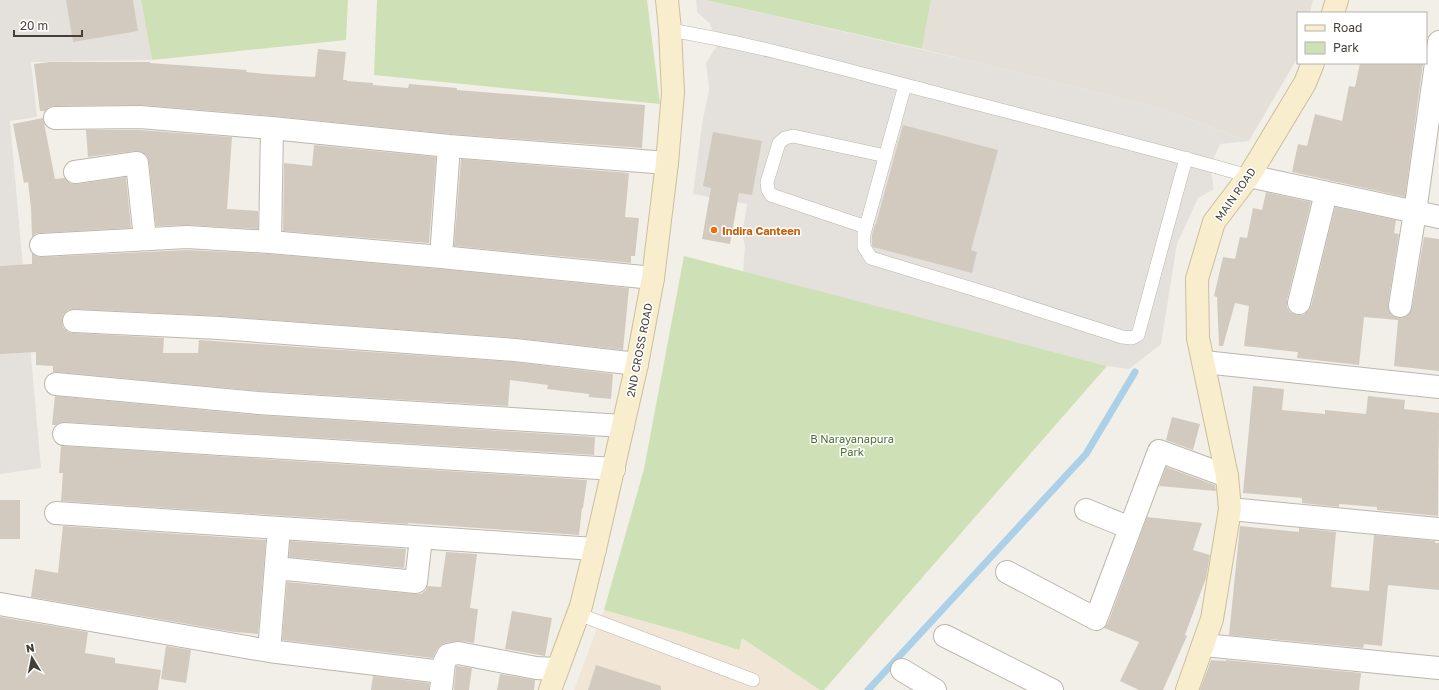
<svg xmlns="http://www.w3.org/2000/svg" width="1439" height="690" viewBox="0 0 1439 690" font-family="'Golos Text',sans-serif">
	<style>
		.residential { fill: #e5e0d7 }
		.commercial { fill: #f1e5d6 }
		.industrial { fill: #e4e1dd }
		.green { fill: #cee1b6 }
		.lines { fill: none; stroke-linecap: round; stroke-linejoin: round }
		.stream { stroke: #abd0e7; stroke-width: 7 }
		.building { fill: #d2cabf }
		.lane-casing { stroke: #bcb6ac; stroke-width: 14 }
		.street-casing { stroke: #bcb6ac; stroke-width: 24 }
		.secondary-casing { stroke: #ccbf9d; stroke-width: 24 }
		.lane { stroke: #fff; stroke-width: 13 }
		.street { stroke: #fff; stroke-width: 22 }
		.secondary { stroke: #f8edcc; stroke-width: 22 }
		.food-dot { fill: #e8710a; stroke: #fff; stroke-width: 1.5 }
		.labels { text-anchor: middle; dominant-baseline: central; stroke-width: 3; stroke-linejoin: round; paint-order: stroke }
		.street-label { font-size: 11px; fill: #443f38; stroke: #fff }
		.food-label { font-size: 11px; font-weight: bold; fill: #c56008; stroke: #fff; text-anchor: start }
		.park-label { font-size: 11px; fill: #4a6f32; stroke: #fff }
	</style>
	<rect width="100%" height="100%" fill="#f2efe8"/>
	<path class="residential" d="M931,0h382l-3,13h-12v44l-49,84 -87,-32 -187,-47 -53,-13z"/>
	<path class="commercial" d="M604,610l75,21 59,19 4,-12 78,52h-246z"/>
	<path class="industrial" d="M0,0h141l11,60 -121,2 6,55 -27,4 31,347 -41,6z
		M696,0h9l270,62 187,47 87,32 -29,3 -10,23 4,22 -16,9 -21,46 -16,100 -32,25 -22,-3 -364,-94 2,-26 -3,-12 5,-30 -54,-10 9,-69 7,-36 -3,-26 12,-19 -8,-20 -13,-12z"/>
	<path class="green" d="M141,0h207l-2,40 -194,20z
		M377,0h270l13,104 -286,-29z
		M705,0h226l-9,49z
		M684,256l423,110 -283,324h-4l-78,-52 -3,12 -60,-19 -75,-21 40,-141z"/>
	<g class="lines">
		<path class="stream" d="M868,690l218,-236 49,-82"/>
	</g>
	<path class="building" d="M66,0h67l5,31 -65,11z
		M318,49l28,3 -3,28h4v1l26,2v2l35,3 1,-4 48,4v2l188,15 -3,43 -192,-14 -177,-18 -132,-11 -86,1 -6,1 -4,4h-5l-6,-47 16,-2h100v1l97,7 -1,2 19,2 50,3z
		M1360,63h63l-18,134 -113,-25 6,-28 9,2 8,-32 27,7 7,-35 6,1z
		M43,118l12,61 9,-1 6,5 7,1 49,-7 5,51 -91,5 -5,1 -3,3 -1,-29 -3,-26 -4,1 -11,-59z
		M903,125l95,25 -27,100 6,2 -5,21 -99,-26 -1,-2v-10l3,-11h1z
		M86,130h54l92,7 -5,72 31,2v18l-70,-4 -32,1 -7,-64 -2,-6 -5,-4 -7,-1 -47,6z
		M713,132l49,9 -10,54 -13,-2 -9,51 -28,-5 9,-51 -8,-2z
		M314,145l122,12 -7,86 -146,-12 1,-68 28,3z
		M461,159l168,14 -4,44 14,1 -4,38h-4v7l-177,-17z
		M1266,192l45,10 -24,98v7l3,5 6,3h7l5,-4 3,-5 24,-99 61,13 -2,13 5,1 -11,70 1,7 3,4 6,3 7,-1 4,-3 3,-6 12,-71 15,2v132l-45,-5 4,-46 -34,-3 -5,48 -62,-7 1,-6 -54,-6 5,-40 -14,-3 -12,43h-4l-2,-49 -3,-1 9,-39 12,2 5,-22 7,1 6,-30 9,2z
		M187,250l82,4 171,15 189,19 -6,62 -107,-12 -296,-22 -145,-7 -7,1 -5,5 -1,6 1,6 5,5 5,1 91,5 -1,15h35l1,-13 315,22 99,12 -2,25 -22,-2v-3l-42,-5 1,-4 -38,-5 -2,26 -249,-15 -202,-19h-4v-6l-17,-1v-13l-36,2v-88l32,-2v-11l4,3 6,1z
		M1253,386l31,3 -2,21 43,4v-4l41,4 2,-18 37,4 -1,9 35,4 -1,103 -61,-6v-3l-38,-3v3l-37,-4v-5l-59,-5z
		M55,396l202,19 338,22 -1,18 -529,-33 -6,1 -3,2h-4z
		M1172,417l28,7 -7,26 -27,-10z
		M61,446h2l524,34 -4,28h-1l-3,27 -171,-12v1l-347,-23 2,-28h-4z
		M1166,467l49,18 1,6 -57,-5z
		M0,500h20v39h-20z
		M1147,517l55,6 -9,27 17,5 -4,23 -21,57 2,1 -24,54h-24l-19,-9 19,-39 -35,-14 4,-5z
		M63,526l203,14 -8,94 -24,-2 -203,-35 4,-28 23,4z
		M1240,526l59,6v-4l37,4 -5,55 38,4 5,-56 61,6v2h4v47l-51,-5 -6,61 -18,-2 -1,4 -134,-13z
		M290,541l116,8 -2,19 -115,-11z
		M446,552l31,2 -7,54 8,1 -4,34 -14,-2 -15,2 -4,2 -4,4 -4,9 -151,-18 5,-58 128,12h6l5,-4 1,-4 14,1z
		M512,611l40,7 -7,38 -40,-7z
		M0,617l88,15 -3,21 30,5v5l46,7 -3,20h-158z
		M166,646l25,4 -5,33 -25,-4z
		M1211,660l15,1v-1l135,13 -2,17h-159z
		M596,665l65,21v4h-73z
		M456,666l16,2 -3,22h-15z
		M500,674l35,6 -1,10h-37z
		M373,676l56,7v7h-58z"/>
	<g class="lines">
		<g class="lane-casing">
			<path id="lane" d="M670,30c89,15 176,40 262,62 106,28 212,54 317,84
				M905,85l-41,149v13l7,11 118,36 133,43 10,1 6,-3 48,-177
				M866,227l-95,-32 -3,-5 -1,-8 12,-39 6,-5 8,-2 93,20
				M578,614l175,66"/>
		</g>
		<g class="street-casing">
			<path id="street" d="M55,118l85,-1 132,11 177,18 218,17
				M75,172l62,-9 8,76
				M1249,176l190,41
				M270,242l2,-114
				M41,245l146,-8 83,5 171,15 212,21
				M441,257l8,-111
				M1299,303l27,-110
				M1400,306l15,-94 24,-170
				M74,321l145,7 296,22 122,14
				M1204,362l235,25
				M56,384l202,19 365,23
				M64,434l550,35
				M1230,509l209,20
				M1086,510l44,18
				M56,513l539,36
				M276,568l140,14 5,-44
				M1007,572l89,47 63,-168 68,25
				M0,604l269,47 173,21
				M945,636l107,54
				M1204,645l235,23
				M269,651l10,-123
				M902,670l33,20
				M441,690l3,-27 4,-8 10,-2 78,15 21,1"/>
		</g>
		<g class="secondary-casing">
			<path id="secondary" d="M1333,13l4,-13
				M550,690l31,-84 14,-57 42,-185 16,-86 14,-115 6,-70 -3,-63 -3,-30
				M1187,690l25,-71 18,-110 -3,-33 -29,-138 -1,-59 17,-57 35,-46 56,-93 8,-20"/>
		</g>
		<use href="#lane" class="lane"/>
		<use href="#street" class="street"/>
		<use href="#secondary" class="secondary"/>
	</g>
	<circle class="food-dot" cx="714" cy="230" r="4"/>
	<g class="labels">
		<g class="street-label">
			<text transform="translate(1235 194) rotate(-55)">MAIN ROAD</text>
			<text transform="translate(639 350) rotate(-79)">2ND CROSS ROAD</text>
		</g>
		<g class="food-label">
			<text x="722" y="230">Indira Canteen</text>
		</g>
		<g class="park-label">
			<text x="852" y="438">B Narayanapura<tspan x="852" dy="13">Park</tspan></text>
		</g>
	</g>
	<rect x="1297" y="12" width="130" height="52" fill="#ffffff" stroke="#b4b2af"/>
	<rect x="1305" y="25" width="20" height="6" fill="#f8edcc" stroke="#b4b2af"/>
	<text x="1333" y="32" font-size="12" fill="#443f38">Road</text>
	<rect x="1305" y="42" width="20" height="12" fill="#cee1b6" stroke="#b4b2af"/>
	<text x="1333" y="52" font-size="12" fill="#443f38">Park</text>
	<g transform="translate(32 658) rotate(350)" stroke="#ffffff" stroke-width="3" paint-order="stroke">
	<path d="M0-3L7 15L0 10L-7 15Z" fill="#443f38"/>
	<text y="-6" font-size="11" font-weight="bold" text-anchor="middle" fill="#443f38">N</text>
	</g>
	<path d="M14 30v6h68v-6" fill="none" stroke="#443f38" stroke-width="2"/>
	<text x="20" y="30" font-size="12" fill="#443f38" stroke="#ffffff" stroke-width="3" paint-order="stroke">20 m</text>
</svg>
